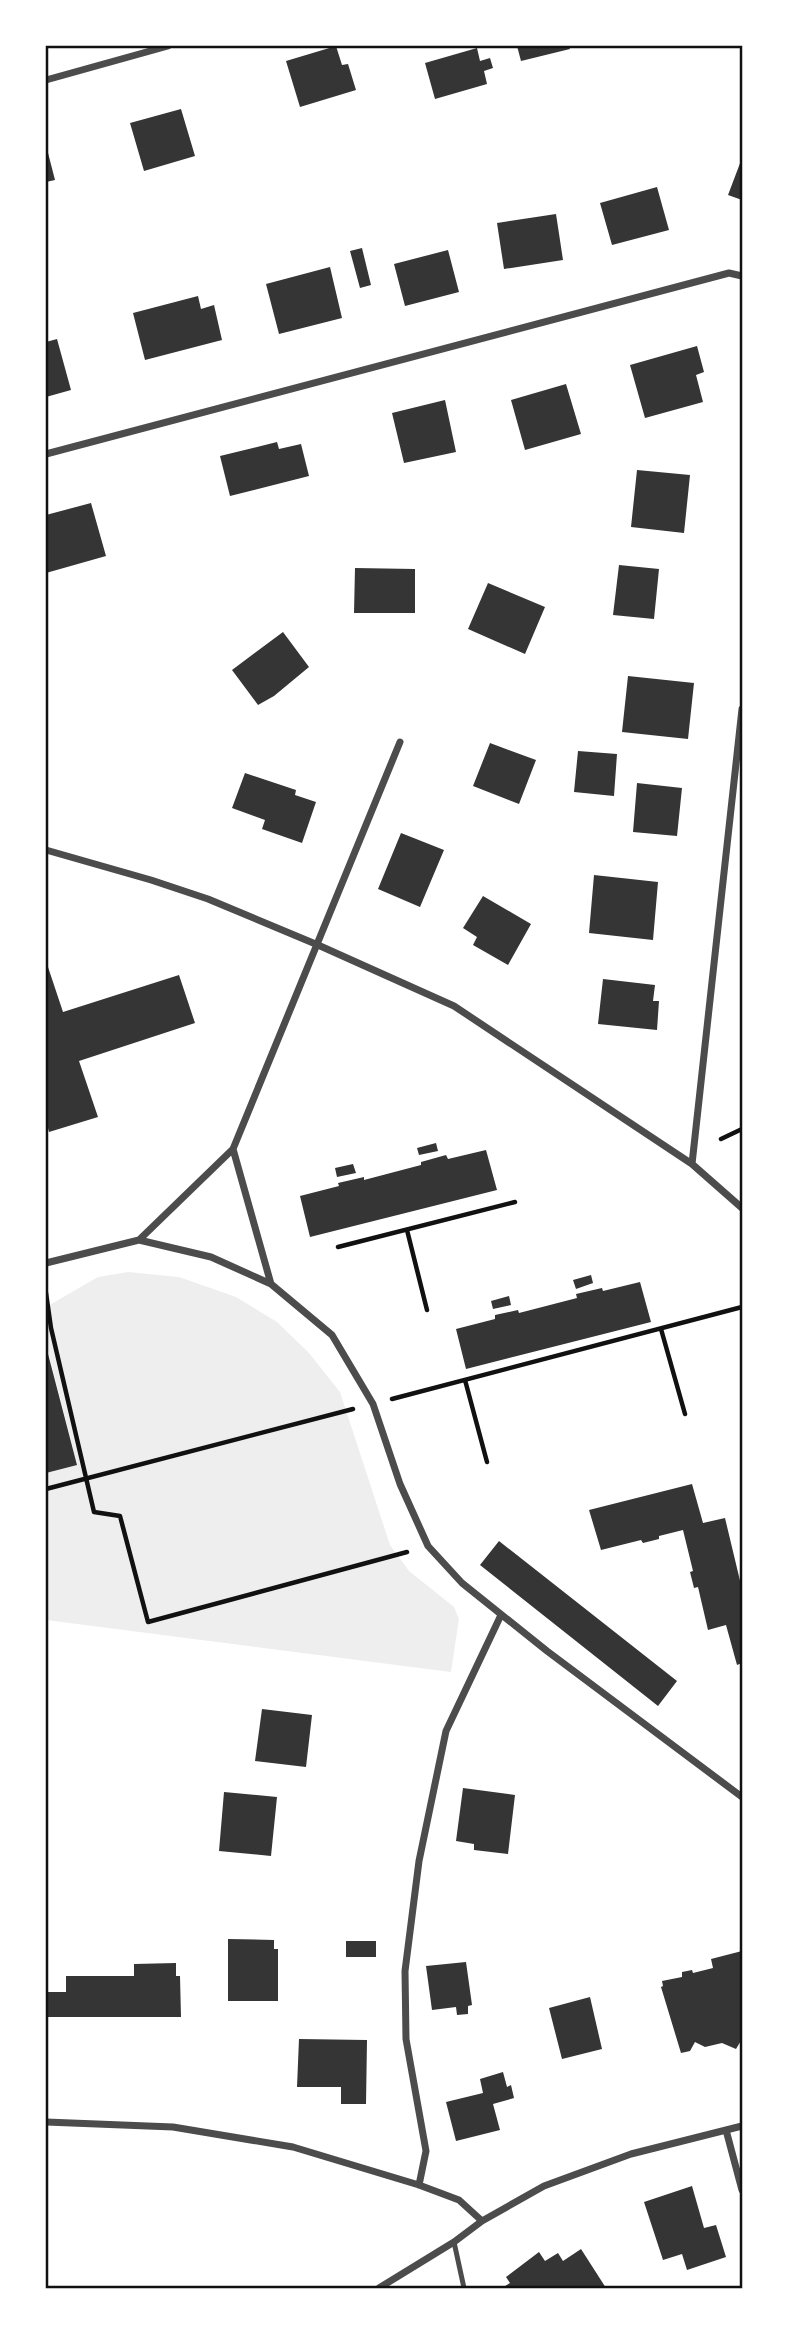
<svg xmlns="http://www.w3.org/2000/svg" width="788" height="2334" viewBox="0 0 788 2334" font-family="'Open Sans',sans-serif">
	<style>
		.green { fill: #eee }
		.building { fill: #353535 }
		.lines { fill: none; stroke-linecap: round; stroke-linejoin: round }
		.path { stroke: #111; stroke-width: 4.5 }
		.service { stroke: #4c4c4c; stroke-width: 5 }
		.minor { stroke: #4c4c4c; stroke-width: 7 }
		.neatline { fill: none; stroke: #111; stroke-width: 2.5 }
	</style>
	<rect width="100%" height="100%" fill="#fff"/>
	<path class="green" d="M128,1272l51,5 57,20 41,25 32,31 31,39 50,153 19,26 45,36 5,12 -8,53 -405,-52v-147l31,-9 -31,-121v-36l52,-30z"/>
	<path class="building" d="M336,46l6,19 6,-1 8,26 -56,17 -14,-46z
		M517,46h52l1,3 -49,12z
		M477,48l3,13 10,-3 3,10 -9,3 3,13 -52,15 -10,-36z
		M181,109l14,47 -51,15 -14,-48z
		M46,145l9,35 -9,2z
		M742,158v42l-14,-5z
		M657,187l12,43 -57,15 -12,-42z
		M556,214l7,46 -59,9 -7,-46z
		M362,248l9,37 -11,3 -10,-37z
		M448,250l11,42 -54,14 -11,-42z
		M330,267l12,51 -63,16 -13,-50z
		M198,296l3,13 13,-4 8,35 -77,20 -12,-47z
		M57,339l14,51 -25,7v-55z
		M697,346l7,26 -8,3 7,27 -58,16 -15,-53z
		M566,384l15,50 -56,16 -14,-50z
		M445,400l11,52 -52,11 -12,-50z
		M277,442l2,7 22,-5 8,32 -79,20 -10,-40z
		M637,470l53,5 -6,58 -53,-6z
		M91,503l15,53 -60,17v-58z
		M619,565l40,4 -5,50 -41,-4z
		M355,568l60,1v44h-61z
		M488,583l57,24 -20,47 -57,-25z
		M283,632l26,35 -35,29 -16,9 -26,-35z
		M628,676l66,7 -6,56 -66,-7z
		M490,743l46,17 -17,44 -46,-18z
		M578,751l39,3 -3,42 -40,-4z
		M245,773l51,17 -1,5 21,7 -14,41 -40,-14 3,-9 -33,-12z
		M637,783l45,5 -5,48 -44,-4z
		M401,833l43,17 -24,57 -42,-18z
		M594,875l64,7 -5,58 -64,-7z
		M483,896l48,28 -23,41 -35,-20 4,-8 -14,-9z
		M46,961l17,51 116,-37 16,48 -116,38 19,56 -49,15 -3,-12z
		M603,979l52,6 -2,16h6l-2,29 -59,-6z
		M436,1143l2,8 -19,4 -2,-7z
		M486,1150l11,40 -187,47 -10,-41 39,-10 -1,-3 26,-6v3l57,-15v-3l25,-7 2,4z
		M353,1164l3,9 -19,4 -2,-9z
		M591,1275l2,8 -17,6 -3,-9z
		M640,1282l11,40 -185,47 -10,-40 39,-10v-4l23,-5 1,3 58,-15 -1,-4 26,-6 1,3z
		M509,1296l2,9 -18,4 -2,-8z
		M46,1346l31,119 -31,8z
		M692,1484l11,39 22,-5 17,71v74l-5,2 -11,-40 -18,5 -10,-43 -4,1 -4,-16 3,-1 -10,-41 -24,6v3l-16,4 -2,-3 -40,10 -12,-40z
		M499,1541l178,140 -19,25 -178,-141z
		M262,1709l50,6 -6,52 -51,-6z
		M463,1788l52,7 -7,59 -34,-4v-6l-18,-3z
		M224,1792l53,5 -6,59 -52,-5z
		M228,1939l46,1v9h4v52h-50z
		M346,1941h30v16h-30z
		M742,1951v88l-6,10 -14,-6 -17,4 -10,-5 -5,9 -9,2 -20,-66 2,-1 -1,-5 20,-4v-5l10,-2 1,3 20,-5 -2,-9z
		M466,1962l6,43 -4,1v8l-11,1 -1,-8 -24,3 -6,-44z
		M176,1963v13h4l1,41h-135v-25h20v-16h68v-12z
		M590,1997l12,52 -40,10 -13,-51z
		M299,2039l68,1 -1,64h-25v-17h-44z
		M503,2072l4,15 4,-2 3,13 -21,6 7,26 -44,11 -10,-39 37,-9 -3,-14z
		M692,2186l12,42 12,-3 10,32 -39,13 -5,-16 -19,6 -19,-58z
		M581,2249l25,39h-104l8,-5 -4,-6 33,-25 6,9 13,-8 5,8z"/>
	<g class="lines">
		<path class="path" d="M721,1139l21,-10
			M407,1230l20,80
			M338,1247l177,-45
			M46,1293l5,35 43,184 26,4 28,106 259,-70
			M661,1329l24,85
			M465,1380l22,82
			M392,1399l350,-92
			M46,1489l307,-80"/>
		<path class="service" d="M454,2242l10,46"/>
		<path class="minor" d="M46,80l122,-34
			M46,454l683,-181 13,3
			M46,850l105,30 57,19 110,46 136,61 238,158 50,44
			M233,1149l38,135
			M692,1164l50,-455
			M139,1240l94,-91 167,-407
			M46,1263l93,-23 72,17 60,27 61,51 41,69 27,80 28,62 34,37 85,68 195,146
			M46,2122l127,5 120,20 126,38 40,15 23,21
			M726,2130l16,60
			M419,2185l7,-34 -20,-112 -1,-68 14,-110 27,-130 55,-116
			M379,2288l75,-46 28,-21 62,-35 87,-32 111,-28"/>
	</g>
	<rect width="788" height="2334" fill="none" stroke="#ffffff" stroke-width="94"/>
	<rect x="47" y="47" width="694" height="2240" class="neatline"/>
</svg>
